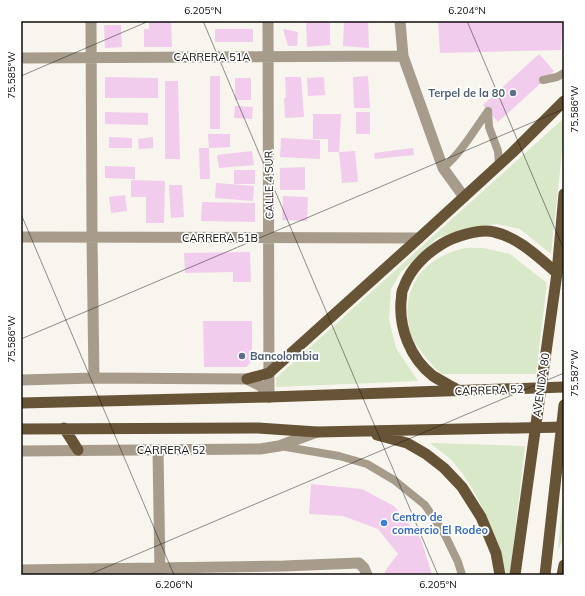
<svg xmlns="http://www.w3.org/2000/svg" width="585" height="596" viewBox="0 0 585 596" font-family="Mulish,sans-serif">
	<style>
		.green { fill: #d8e8c8 }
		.building { fill: #f1cced }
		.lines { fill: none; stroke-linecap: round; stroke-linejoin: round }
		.service { stroke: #a79c8c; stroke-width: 8 }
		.minor { stroke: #a79c8c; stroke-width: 11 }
		.tertiary { stroke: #a79c8c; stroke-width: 11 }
		.primary { stroke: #675437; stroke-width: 11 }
		.primary-bridge { stroke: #675437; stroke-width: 11 }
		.ticks { fill: none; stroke: #0e0d0a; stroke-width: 1; stroke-opacity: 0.45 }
		.service-dot { fill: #5c6f8a; stroke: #fff; stroke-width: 1.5 }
		.shop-dot { fill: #3f7fe0; stroke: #fff; stroke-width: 1.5 }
		.labels { text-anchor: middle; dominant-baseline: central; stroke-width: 3.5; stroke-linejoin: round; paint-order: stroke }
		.street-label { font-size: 11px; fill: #0e0d0a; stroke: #fff }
		.service-label { font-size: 11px; font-weight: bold; fill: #4e5e75; stroke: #fff; text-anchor: end }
		.shop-label { font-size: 11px; font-weight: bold; fill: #366cbe; stroke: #fff; text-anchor: start }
		.neatline { fill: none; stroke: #0e0d0a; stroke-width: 1.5 }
		.ticks-label { font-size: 10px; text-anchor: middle; fill: #0e0d0a }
	</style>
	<rect width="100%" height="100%" fill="#f7f5ed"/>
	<path class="green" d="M564,118v16l-13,120 -31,-25 -23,-5 -31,4 -29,10 -36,34 -10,17 -2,31 7,28 22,33 -142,6v-9z
		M483,248l27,6 37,29 -11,91h-95c-8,-8 -27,-29 -30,-39 -12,-42 8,-75 50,-86 7,-2 15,-1 22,-1z
		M430,443l95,3 -15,129h-3c-13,-40 -25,-80 -54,-113 -6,-7 -16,-13 -23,-19z
		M564,481v56l-6,13z"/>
	<path class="building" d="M149,21h22l1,26h-28v-18h5z
		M210,21h13v1l-13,1z
		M284,21h10v1l-11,1z
		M306,21h24v24l-23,2z
		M344,21h24l1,27 -26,-2z
		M438,21h125l-2,29 -121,3z
		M104,25h17l1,22 -17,1z
		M215,29h38v13h-38z
		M283,29l15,3 -1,14h-9z
		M539,54l15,17 -56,51 -15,-17z
		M210,76h10v53h-10z
		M368,76l2,32h-16l-1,-31z
		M105,77l53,1v20h-53z
		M285,77h16l3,40 -19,1 -1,-20h2z
		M324,77l1,18 -17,1 -1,-18z
		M235,78h16v22h-16z
		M165,81h13l2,78h-15z
		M235,106l18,1 -1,12 -18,-1z
		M105,112l43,1v12l-43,-1z
		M356,112h14v22h-14z
		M313,114h28l-2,38h-11v-13h-15z
		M208,134h22v13l-21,1z
		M109,137l23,1v10h-23z
		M153,137v11l-14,1 -1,-10z
		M281,138l39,2v19l-40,-2z
		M199,148h10l1,31h-10z
		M413,148l1,7 -39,4 -1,-6z
		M252,151l2,14 -35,3 -2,-13z
		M355,151l3,31 -16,1 -3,-31z
		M105,166l30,1v12l-30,-1z
		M305,167v23h-25v-22z
		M234,170h21v14h-21z
		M131,180l34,1 -1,42h-18v-26h-15z
		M216,183l38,3 -1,15 -38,-3z
		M169,185h13l2,32 -13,1z
		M125,195l2,16 -16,2 -2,-16z
		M283,196l25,1 -1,24 -25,-1z
		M202,202l53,1v19l-54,-1z
		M250,252l1,30h-18v-10l-48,1 -1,-20z
		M203,321h49v40l-6,6h-42z
		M311,484l51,5 32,17 27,33 11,36h-47v-4l13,-17 -20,-25 -35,-13 -34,-2z"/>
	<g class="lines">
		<path class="service" d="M543,80l14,-3 7,-4
			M488,111l1,16 9,24 1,13
			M443,168c19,-16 31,-38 45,-57
			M280,446l59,10 28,8 27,16 31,25 20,30 13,27 4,13"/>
		<path class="minor" d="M91,21l1,216 2,141
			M268,21l1,376
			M400,21l3,35 40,112 21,29
			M21,58l382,-2
			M21,237l398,1
			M158,450l2,124
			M21,570l263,-4 75,-3 5,5 3,7"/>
		<path class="tertiary" d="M21,380l73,-2 153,1 14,7 8,11
			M21,451l239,-2 19,-3 38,-14"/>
		<path class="primary" d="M557,273l7,-79
			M247,379l22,-6 150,-135 93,-85 52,-52
			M460,391c-9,-5 -19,-10 -27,-15 -23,-18 -34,-48 -32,-75 1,-4 0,-9 2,-12 7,-20 21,-34 39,-45 11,-7 38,-16 52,-12 24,5 44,25 63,41
			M21,403l248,-6 295,-10
			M64,428l14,22
			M21,429l237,-1 59,4 247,-5
			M377,435l30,8 19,11 18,14 18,19 19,30 15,36 4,22
			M562,575l2,-10"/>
		<path class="primary-bridge" d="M515,575l42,-302
			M545,575l19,-170"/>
	</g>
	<path class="ticks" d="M203,21l235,554M467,21l97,229M21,76l128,-55M21,214l153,361M21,339l543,-230M88,575l476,-202"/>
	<g class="service-dot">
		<circle cx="513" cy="93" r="4"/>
		<circle cx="242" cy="356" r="4"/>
	</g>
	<circle class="shop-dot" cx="384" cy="523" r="4"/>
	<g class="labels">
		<g class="street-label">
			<text x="212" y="57">CARRERA 51A</text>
			<text transform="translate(269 185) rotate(-91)">CALLE 4 SUR</text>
			<text x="220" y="238">CARRERA 51B</text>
			<text transform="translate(541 385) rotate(-82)">AVENIDA 80</text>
			<text transform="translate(489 390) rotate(-2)">CARRERA 52</text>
			<text x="171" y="450">CARRERA 52</text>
		</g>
		<g class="service-label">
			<text x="505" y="93">Terpel de la 80</text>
			<text x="250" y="356" text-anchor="start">Bancolombia</text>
		</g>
		<g class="shop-label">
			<text x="392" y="517">Centro de<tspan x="392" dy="13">comercio El Rodeo</tspan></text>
		</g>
	</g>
	<rect width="585" height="596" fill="none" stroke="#ffffff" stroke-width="44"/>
	<rect x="22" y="22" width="541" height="552" class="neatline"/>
	<g class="ticks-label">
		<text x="203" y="14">6.205°N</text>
		<text x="467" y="14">6.204°N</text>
		<text transform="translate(11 75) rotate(-90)" y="4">75.585°W</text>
		<text transform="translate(574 109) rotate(-90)" y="4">75.586°W</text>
		<text transform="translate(11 339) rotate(-90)" y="4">75.586°W</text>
		<text transform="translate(574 373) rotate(-90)" y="4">75.587°W</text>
		<text x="174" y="588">6.206°N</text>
		<text x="438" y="588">6.205°N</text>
	</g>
</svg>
